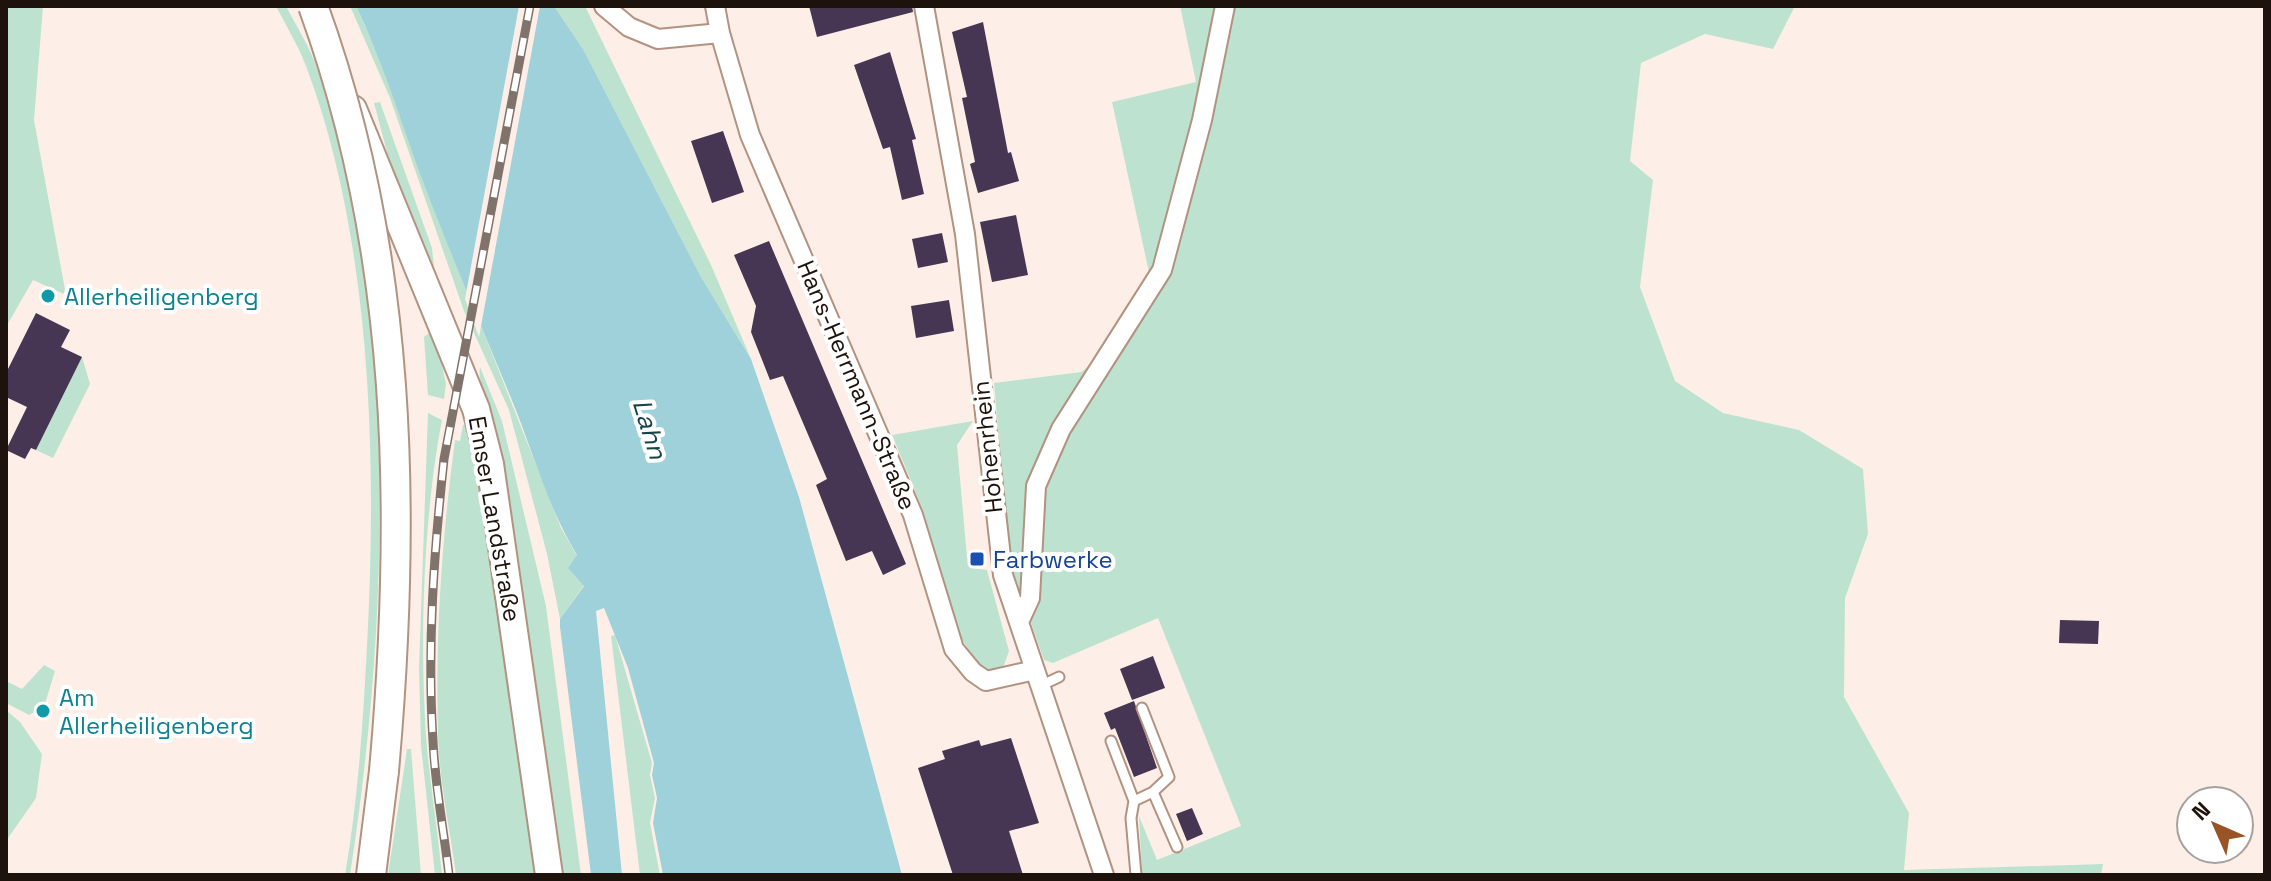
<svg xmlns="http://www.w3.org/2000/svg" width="2271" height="881" viewBox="0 0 2271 881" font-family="'Space Grotesk',sans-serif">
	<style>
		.green { fill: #bde3d0 }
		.water { fill: #9ed1da }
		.pier { fill: #fdefe7 }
		.building { fill: #463553 }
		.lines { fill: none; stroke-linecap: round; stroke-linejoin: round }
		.lane-casing { stroke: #b29281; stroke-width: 13 }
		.street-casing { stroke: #b29281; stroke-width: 22 }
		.secondary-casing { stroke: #b29281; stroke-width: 30 }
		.primary-casing { stroke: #b29281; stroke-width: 32 }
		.lane { stroke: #fff; stroke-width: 9 }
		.street { stroke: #fff; stroke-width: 18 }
		.secondary { stroke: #fff; stroke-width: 26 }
		.primary { stroke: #fff; stroke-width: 28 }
		.rail-casing { stroke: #7f736b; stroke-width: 9 }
		.rail { stroke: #fff; stroke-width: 6; stroke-dasharray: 18; stroke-linecap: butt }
		.primary-bridge-casing { stroke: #b29281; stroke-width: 32; stroke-linecap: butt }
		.primary-bridge { stroke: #fff; stroke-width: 28 }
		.culture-dot { fill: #0f9aa8; stroke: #fff; stroke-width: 3 }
		.transit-dot { fill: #1a4fb4; stroke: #fff; stroke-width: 3 }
		.labels { text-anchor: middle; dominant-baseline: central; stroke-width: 8; stroke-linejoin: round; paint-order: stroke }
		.culture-label { font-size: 24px; fill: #0d838f; stroke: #fff; text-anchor: start }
		.street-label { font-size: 24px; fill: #1e130c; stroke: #fff }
		.transit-label { font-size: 24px; fill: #164399; stroke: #fff; text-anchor: start }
		.water-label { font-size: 26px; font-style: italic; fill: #15444b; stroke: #fff }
	</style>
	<rect width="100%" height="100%" fill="#fdefe7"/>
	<path class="green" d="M6,6h37l-9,114 32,175 -33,-15 -27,47z
		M276,6h10c11,21 25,43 32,65 82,245 71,552 32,804h-5c13,-76 18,-152 22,-229 10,-185 5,-405 -61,-580 -8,-21 -20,-40 -30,-60z
		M350,6h6l34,75 29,88 142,359 16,28 7,29 -24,34 -13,-65 -38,-144 -45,-99 -74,-213z
		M554,6h31l126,259 40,94 -50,-82 -118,-228z
		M1180,6h615l-22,43 -68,-15 -64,29 -11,98 23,19 -13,107 35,94 48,32 76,17 64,39 5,65 -23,64 -1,99 65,116 -5,57 199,-6 -2,11h-959l-3,-59 18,44 84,-34 -83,-208 -105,45 -9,-3 -34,-97 -16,-180 87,-11 45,-33 27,-48 -41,-189 84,-20z
		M380,102l52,146 2,19 -46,-111 -14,-53z
		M434,329l12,55 -2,15 -16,-4 -4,-58z
		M82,357l8,27 -37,74 -17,-8z
		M480,367l22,54 44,185 35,269h-22c-19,-138 -33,-278 -57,-415 -4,-22 -26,-77 -22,-93z
		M428,413l14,7c-19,98 -23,228 -15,328 4,42 11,85 15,127h-7l-14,-129 -2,-78z
		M973,421l-16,24 10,112 5,11 15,2 22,81 -6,17 -15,4 -8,-3 -23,-38 -34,-121 -31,-75z
		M468,424l24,133 47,318h-83c-6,-46 -17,-94 -18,-141 -3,-98 4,-197 17,-294l5,1 3,-16z
		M615,635l37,128 -2,12 5,23 -5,25 10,52h-20l-29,-239z
		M44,665l11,6 -11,36 -15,8 -23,-12v-22l16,8z
		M6,710l14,12 22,32 -6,44 -30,43z
		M407,749h4l10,126h-33z"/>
	<path class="water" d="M356,6h198l29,43 118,228 50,82 48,138 103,378h-239l-10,-52 4,-25 -5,-23 2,-12 -26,-95 -24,-60 -8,3 26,264h-31l-31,-248v-8l24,-33 -16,-18 9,-13c-30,-49 -44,-104 -66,-157 -31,-75 -63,-150 -92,-227 -20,-56 -37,-111 -63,-165z"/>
	<path class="pier" d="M519,6h21l-61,331 -14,-38z"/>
	<path class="building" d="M809,6h103l1,6 -96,25z
		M983,22l25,131 3,-1 8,29 -41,12 -8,-29 5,-2 -13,-64 5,-1 -15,-65z
		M890,52l26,87 -4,1 12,54 -22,6 -12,-53 -7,2 -29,-84z
		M723,131l21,61 -32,11 -21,-62z
		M1016,215l12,60 -36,7 -12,-60z
		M942,233l6,29 -30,6 -6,-29z
		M769,241l137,323 -23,11 -11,-24 -26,10 -30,-76 11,-6 -44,-103 -13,4 -19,-48 5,-26 -22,-51z
		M949,300l5,31 -38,7 -5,-32z
		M36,313l34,17 -9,17 21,10 -46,93 -5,-2 -6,11 -19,-9 21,-43 -21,-10v-24z
		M2060,620l39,1 -1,23 -39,-1z
		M1153,656l12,32 -33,12 -12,-31z
		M1134,701l23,67 -23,9 -19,-49 -4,2 -7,-17z
		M1011,738l28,85 -30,8 14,44h-70l-35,-107 27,-9 -3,-8 37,-11 2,6z
		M1192,808l11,26 -16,7 -11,-27z"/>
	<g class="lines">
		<g class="lane-casing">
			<path id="lane" d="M1040,686l19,-9
				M1111,741l23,60
				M1153,792l24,55
				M1136,875l-5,-57 3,-17 19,-9 16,-15 -27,-69"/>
		</g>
		<g class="street-casing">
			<path id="street" d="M604,6l25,21 29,12 62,-6 30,102 163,380 41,134 19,23 13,9 49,-11
				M715,6l5,27
				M924,6l41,228 38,341 101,300
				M1019,622l11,-24 6,-112 25,-57 101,-159 40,-150 23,-114"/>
		</g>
		<g class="secondary-casing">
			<path id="secondary" d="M353,109l123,300 14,55 59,411"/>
		</g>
		<g class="primary-casing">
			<path id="primary" d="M371,875l13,-104"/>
		</g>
		<use href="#lane" class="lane"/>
		<use href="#street" class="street"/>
		<use href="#secondary" class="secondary"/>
		<use href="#primary" class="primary"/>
		<g class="rail-casing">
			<path id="rail" d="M449,875c-5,-44 -14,-89 -16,-134 -6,-94 1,-189 11,-282l86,-453"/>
		</g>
		<use href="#rail" class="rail"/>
		<g class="primary-bridge-casing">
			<path id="primary-bridge" d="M313,6c90,247 94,506 71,765"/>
		</g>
		<use href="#primary-bridge" class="primary-bridge"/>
	</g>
	<g class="culture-dot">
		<circle cx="48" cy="296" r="8"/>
		<circle cx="43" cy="711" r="8"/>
	</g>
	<rect class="transit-dot" x="969" y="551" width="16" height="16" rx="4"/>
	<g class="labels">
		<g class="culture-label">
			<text x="64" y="296">Allerheiligenberg</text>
			<text x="59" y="697">Am<tspan x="59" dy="28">Allerheiligenberg</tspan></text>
		</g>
		<g class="street-label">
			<text transform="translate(857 385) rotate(67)">Hans-Herrmann-Straße</text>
			<text transform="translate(987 447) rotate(-96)">Hohenrhein</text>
			<text transform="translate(495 519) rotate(80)">Emser Landstraße</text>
		</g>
		<g class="transit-label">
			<text x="993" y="559">Farbwerke</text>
		</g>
		<g class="water-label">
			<text transform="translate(650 429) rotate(73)">Lahn</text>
		</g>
	</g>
	<rect width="2271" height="881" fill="none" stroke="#1e130c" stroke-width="16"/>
	<g transform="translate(2215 825) rotate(315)"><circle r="38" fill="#ffffff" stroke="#a5a19e" stroke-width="2"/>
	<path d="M0-6L14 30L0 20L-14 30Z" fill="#985427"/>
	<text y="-12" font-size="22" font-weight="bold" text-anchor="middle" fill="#1e130c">N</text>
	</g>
</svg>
